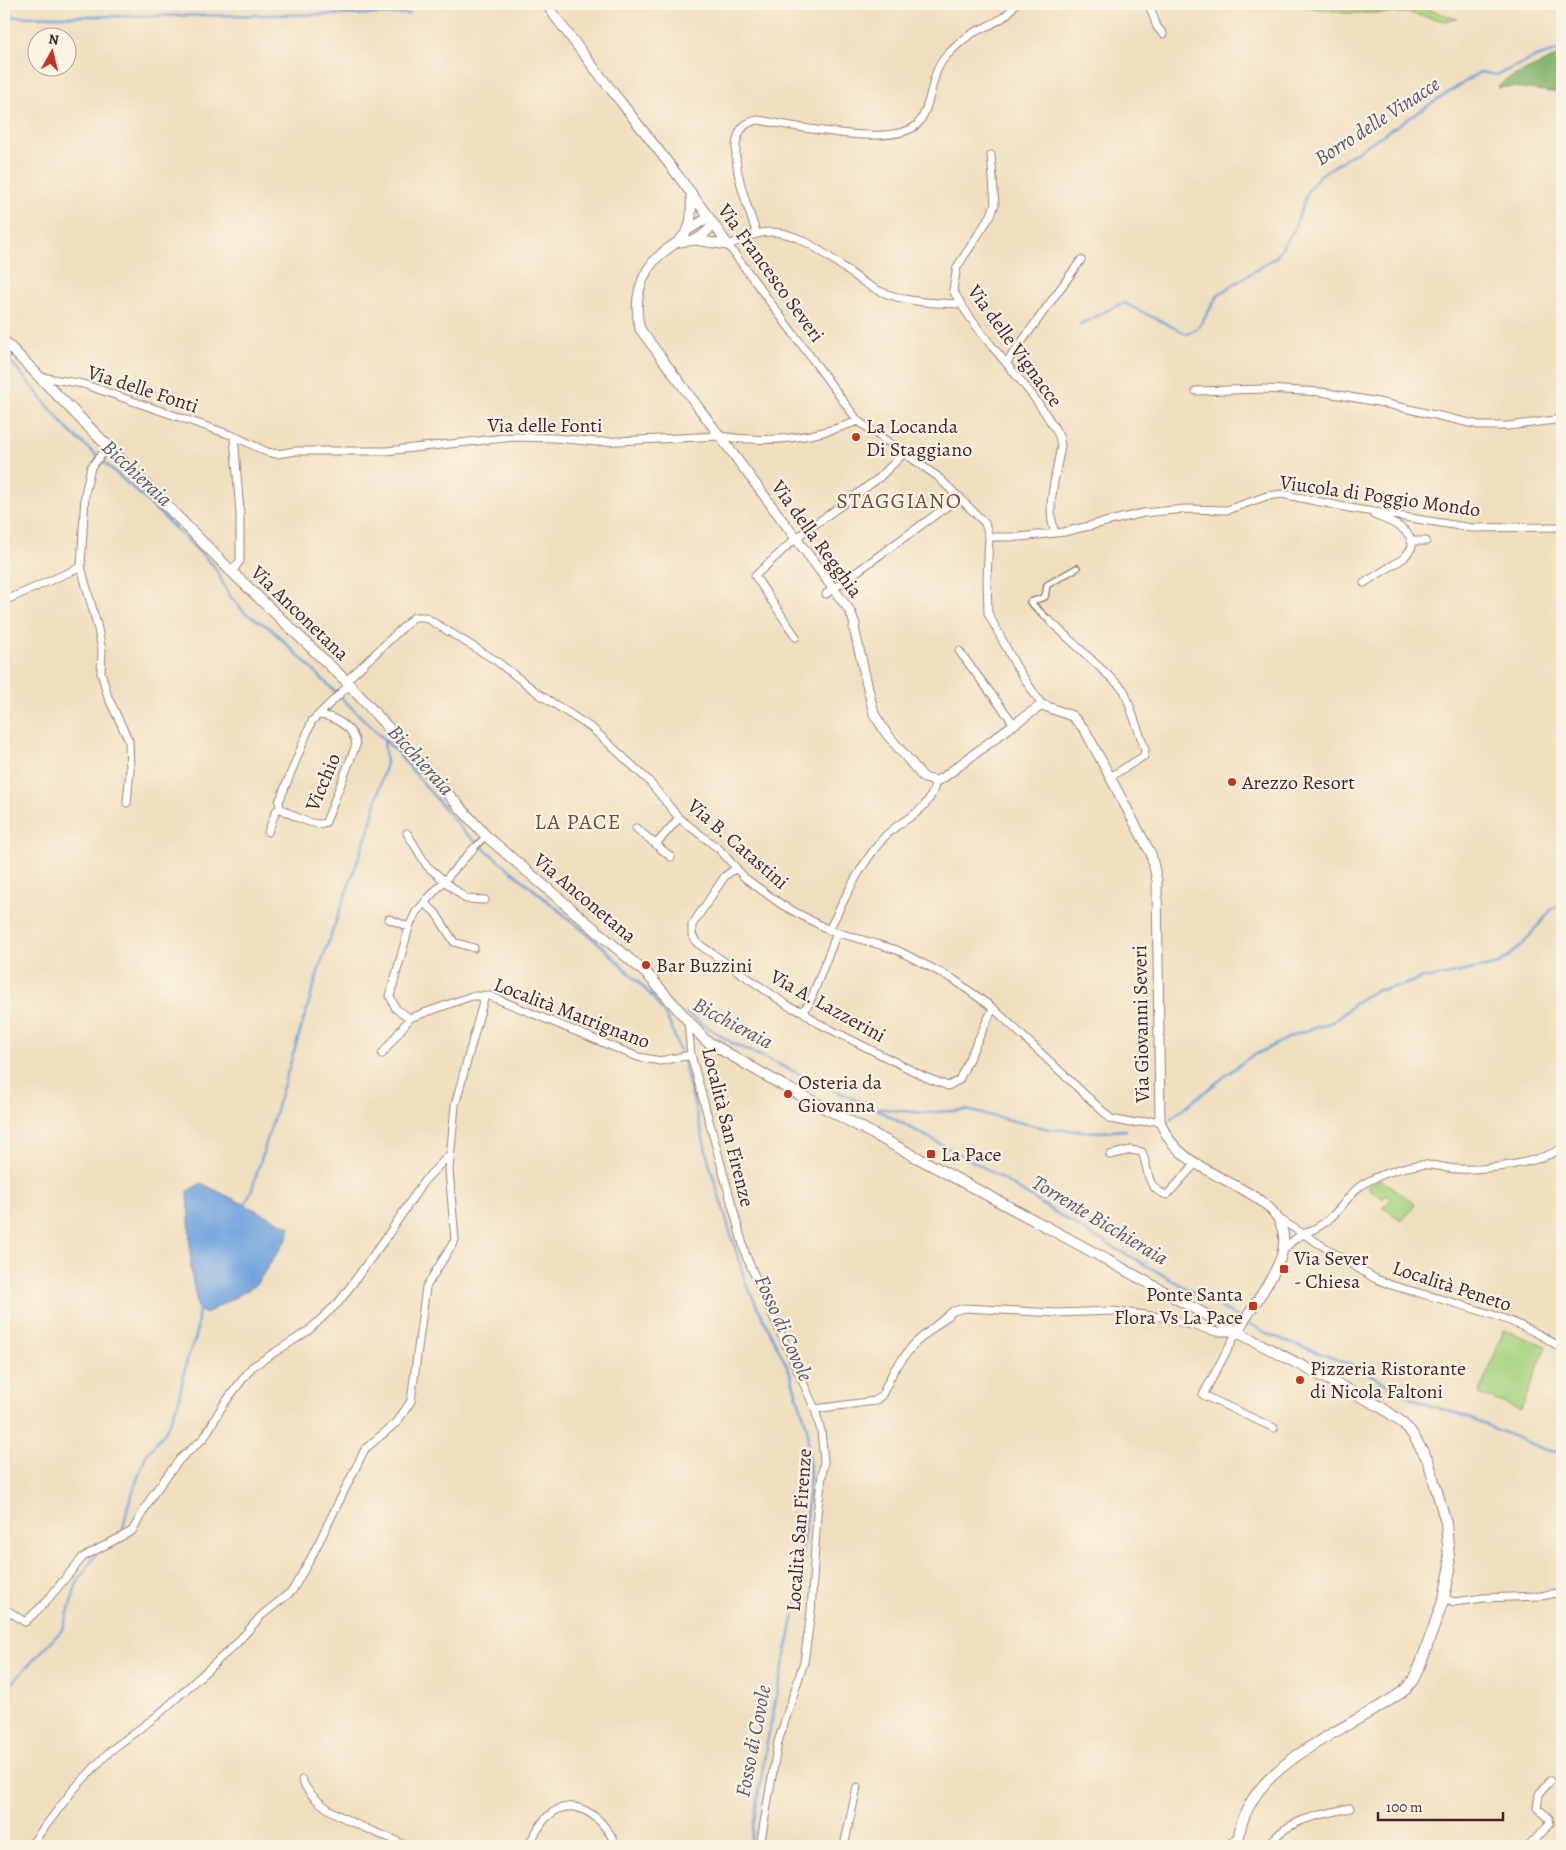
<svg xmlns="http://www.w3.org/2000/svg" width="1566" height="1850" viewBox="0 0 1566 1850" font-family="Alegreya,serif">
	<style>
		.green { fill: #a7d481; stroke: #787a56 }
		.forest { fill: #85b66f; stroke: #686a4d }
		.water { fill: #71a4dd; stroke: #5e6284 }
		.lines { fill: none; stroke-linecap: round; stroke-linejoin: round }
		.stream { stroke: #71a4dd; stroke-width: 2.5 }
		.pedestrian-casing { stroke: #9d7f74; stroke-width: 8 }
		.minor-casing { stroke: #9d7f74; stroke-width: 9 }
		.tertiary-casing { stroke: #9d7f74; stroke-width: 11 }
		.secondary-casing { stroke: #9d7f74; stroke-width: 12 }
		.pedestrian { stroke: #fff; stroke-width: 5 }
		.minor { stroke: #fff; stroke-width: 7 }
		.tertiary { stroke: #fff; stroke-width: 9 }
		.secondary { stroke: #fff; stroke-width: 10 }
		.poi-dot { fill: #c8321e; stroke: #fcf5e5; stroke-width: 2 }
		.labels { text-anchor: middle; dominant-baseline: central; stroke-width: 4.5; stroke-linejoin: round; paint-order: stroke }
		.street-label { font-size: 20px; fill: #4a1f2b; stroke: #fcf5e5 }
		.poi-label { font-size: 20px; fill: #4a1f2b; stroke: #fcf5e5; text-anchor: start }
		.water-label { font-size: 21px; font-style: italic; fill: #5a5472; stroke: #fcf5e5 }
		.quarter-label { font-size: 22px; letter-spacing: 1px; fill: #794a42; stroke: #fcf5e5 }
	</style>
	<rect width="100%" height="100%" fill="#fcf5e5"/>
	<filter id="ink" filterUnits="userSpaceOnUse"><feTurbulence type="fractalNoise" baseFrequency=".02" numOctaves="2"/><feDisplacementMap in="SourceGraphic" scale="10" xChannelSelector="R" yChannelSelector="G"/><feConvolveMatrix kernelMatrix="1 2 1 2 8 2 1 2 1" color-interpolation-filters="sRGB"/></filter>
	<filter id="wash" filterUnits="userSpaceOnUse"><feTurbulence type="fractalNoise" baseFrequency=".0096" numOctaves="4" result="noise"/><feDisplacementMap in="SourceGraphic" scale="20" xChannelSelector="R" yChannelSelector="G"/><feGaussianBlur stdDeviation="1.12" result="paint"/><feColorMatrix in="noise" values="0 0 0 0 0 0 0 0 0 0 0 0 0 0 0 0 0 1.4 0 .05"/><feComposite in="paint" operator="in"/></filter>
	<g filter="url(#wash)">
		<rect width="100%" height="100%" fill="#f0dfbe"/>
		<path class="green" d="M1289,4h39l39,5 30,-5 21,2 39,13 -12,2 -37,-8h-63z
			M1380,1179l35,25 -13,17 -18,-13 7,-9 -5,-4 -3,4 -16,-12z
			M1504,1330l42,16 -25,64 -42,-16z"/>
		<path class="forest" d="M1562,54v39c-20,-1 -46,-8 -65,-5l8,-8z"/>
		<path class="water" d="M201,1183l89,44 -3,12 -32,47 -50,28 -7,-5 -7,-37 -3,-81z"/>
		<g class="lines">
			<path class="stream" d="M4,17l406,-3
				M1080,324c9,-3 39,-21 44,-21l63,31 12,-7 20,-33 57,-37 18,-27 14,-39 11,-15 161,-104 17,3 39,-18 26,-8
				M4,353l64,77 75,67 71,69 15,29 16,18 25,15 127,124 66,79 140,116 50,50 8,12 15,3
				M662,1010l9,16 13,38 26,102 36,118 43,86 18,57 3,53 -14,125 -29,137 -17,104
				M686,1013l46,30 142,65 111,60 98,62 187,105 85,31 53,30 23,10 28,8 87,36 16,3
				M876,1108l46,5 44,-3 83,19 49,3 28,-2
				M1170,1119l77,-60 49,-25 37,-12 27,-23 15,-8 29,-6 18,-7h8l69,-14 23,-19 30,-36 10,-5
				M244,1207l8,-18 68,-223 49,-137 17,-66 -2,-23
				M122,1534l6,-29 18,-50 19,-23 13,-29 9,-44 9,-22 3,-29
				M4,1691l59,-62 14,-46 19,-29"/>
		</g>
	</g>
	<g filter="url(#ink)">
		<g class="lines">
			<g class="pedestrian-casing">
				<path id="pedestrian" d="M1050,621l-20,-19 15,-5 2,-12 30,-17
					M474,848l12,-12"/>
			</g>
			<g class="minor-casing">
				<path id="minor" d="M1149,4l8,23 6,7
					M991,155l4,49 -4,11 -34,52 -4,23c28,53 78,93 106,146l2,9c-4,28 -16,61 -6,88
					M757,234c-8,-24 -44,-108 1,-114 33,5 143,31 162,1 14,-21 9,-47 27,-66 7,-7 17,-17 26,-22 17,-9 32,-12 42,-29
					M961,304c-32,-1 -65,-2 -93,-19 -31,-19 -71,-63 -111,-51 -10,2 -19,8 -29,11l130,176 79,55 48,47 4,14 -2,41 1,35 28,53 26,39
					M1007,362l74,-102
					M41,377l42,7 151,52 33,16 10,2 19,-3h90l128,-14 41,1 43,4 121,-6c47,8 95,2 139,-15
					M1196,391l68,-2 58,3 56,10 105,24h25l54,-7
					M108,447l-17,20 -6,27 -4,73 17,62 4,22 -1,21 7,25 21,44 1,29 -3,33
					M989,537h31l44,-5 79,-19 42,-4 42,1 40,-14 15,-2 67,14 123,20 90,-1
					M1412,541h14
					M232,572l8,-11v-48l-6,-77
					M1364,583l40,-25 8,-11c1,-19 -24,-26 -38,-32
					M826,594l134,-97
					M4,601l77,-34
					M1050,621l74,69 21,59 -1,7 -34,21
					M796,637l-41,-61 41,-38 83,-60 26,-26
					M959,651l55,73
					M346,681l68,-64h11l70,43 44,34 54,35 55,51 31,38 40,31 26,29 37,27 47,25 68,20 56,29 40,29 118,111 19,4 30,-3
					M319,715c15,1 36,13 37,30l-30,77c-10,7 -36,-8 -46,-14l-1,-6 33,-81 37,-36
					M636,828l35,29
					M268,832l8,-21 4,-3
					M407,833l20,33 39,33 19,1
					M656,844l23,-26
					M474,848l-58,64 -7,15 -19,69 6,13 14,9 62,-22h18l148,61 22,4 31,-6
					M735,869l-10,7 -33,49v10l5,8 93,64 12,4 14,11 109,55 23,9 11,-6 34,-72
					M424,903l11,9 19,30 20,6
					M389,919l20,8
					M829,930c15,-30 30,-63 52,-89 19,-25 47,-23 55,-60
					M802,1011l7,-7 28,-71
					M688,1022l3,33 55,201 69,153 6,22 3,30 -7,53 -6,98 -7,50 -26,80 -18,104
					M382,1054l28,-36
					M1110,1155l21,-5 11,2c7,16 3,37 25,43l28,-31
					M1281,1220l93,58 17,7c53,16 128,31 171,64
					M1282,1253c15,-22 28,-18 46,-33 13,-10 21,-27 34,-35 15,-10 49,-22 66,-20 10,0 20,4 30,4 29,1 79,-5 104,-21
					M815,1409l60,-8 7,-6 12,-25 20,-26 39,-33 12,-3 91,5 56,-2 49,6 56,15h20l-34,63 71,33
					M1444,1598l10,4 29,-4 58,-2 21,-4
					M4,1608l21,14 19,-18 39,-47 49,-26 22,-38 26,-34 24,-21 19,-33 29,-38 56,-36 31,-29 49,-67 36,-54 26,-27
					M302,1780c12,27 48,42 75,53 10,4 19,6 28,13
					M30,1846l43,-56 37,-39 48,-36 78,-71 26,-29 30,-24 19,-33 54,-109 32,-27 14,-21 15,-114 29,-47 -6,-70 6,-65 30,-110
					M528,1846c6,-10 11,-21 19,-29 27,-26 59,3 69,29
					M844,1846l13,-59
					M1227,1846l11,-10
					M1268,1846c18,-27 52,-31 82,-38
					M1529,1846l21,-22 -1,-6 -12,-10 2,-14 11,-13"/>
			</g>
			<g class="tertiary-casing">
				<path id="tertiary" d="M546,4c59,82 126,158 182,241
					M691,192c0,13 2,28 -4,39 -7,12 -17,15 -26,23 -22,19 -28,49 -21,75l210,282 5,13 -1,4 20,86 12,19 38,45 12,3 8,-4 70,-53 28,-19 30,11 13,14 66,124 6,26 3,240c18,66 140,63 122,133 -5,21 -33,59 -45,79
					M688,230l21,-13
					M695,240l8,-5 11,-11
					M679,242l16,-2 33,5"/>
			</g>
			<g class="secondary-casing">
				<path id="secondary" d="M4,341l228,231 114,109 139,154 163,140 57,65 77,45 287,154 168,93 144,75 18,13 12,12 17,28 18,63 4,47 -6,28 -23,65 -8,17 -8,10c-57,42 -164,73 -167,156"/>
			</g>
			<use href="#pedestrian" class="pedestrian"/>
			<use href="#minor" class="minor"/>
			<use href="#tertiary" class="tertiary"/>
			<use href="#secondary" class="secondary"/>
		</g>
	</g>
	<g class="poi-dot">
		<circle cx="856" cy="437" r="5"/>
		<circle cx="1232" cy="782" r="5"/>
		<circle cx="646" cy="965" r="5"/>
		<circle cx="788" cy="1094" r="5"/>
		<rect x="926" y="1149" width="10" height="10" rx="2.5"/>
		<rect x="1279" y="1264" width="10" height="10" rx="2.5"/>
		<rect x="1248" y="1301" width="10" height="10" rx="2.5"/>
		<circle cx="1300" cy="1380" r="5"/>
	</g>
	<g class="labels">
		<g class="street-label">
			<text transform="translate(771 273) rotate(54)">Via Francesco Severi</text>
			<text transform="translate(1015 346) rotate(54)">Via delle Vignacce</text>
			<text transform="translate(143 389) rotate(18)">Via delle Fonti</text>
			<text x="545" y="425">Via delle Fonti</text>
			<text transform="translate(1380 496) rotate(8)">Viucola di Poggio Mondo</text>
			<text transform="translate(817 539) rotate(54)">Via della Regghia</text>
			<text transform="translate(300 613) rotate(44)">Via Anconetana</text>
			<text transform="translate(323 782) rotate(-67)">Vicchio</text>
			<text transform="translate(738 844) rotate(41)">Via B. Catastini</text>
			<text transform="translate(585 898) rotate(40)">Via Anconetana</text>
			<text transform="translate(828 1006) rotate(29)">Via A. Lazzerini</text>
			<text transform="translate(572 1013) rotate(21)">Località Matrignano</text>
			<text transform="translate(1141 1024) rotate(-91)">Via Giovanni Severi</text>
			<text transform="translate(728 1127) rotate(76)">Località San Firenze</text>
			<text transform="translate(1452 1286) rotate(18)">Località Peneto</text>
			<text transform="translate(799 1530) rotate(-86)">Località San Firenze</text>
		</g>
		<g class="poi-label">
			<text x="866" y="426">La Locanda<tspan x="866" dy="23">Di Staggiano</tspan></text>
			<text x="1242" y="782">Arezzo Resort</text>
			<text x="656" y="965">Bar Buzzini</text>
			<text x="798" y="1082">Osteria da<tspan x="798" dy="23">Giovanna</tspan></text>
			<text x="941" y="1154">La Pace</text>
			<text x="1294" y="1258">Via Sever<tspan x="1294" dy="23">- Chiesa</tspan></text>
			<text x="1243" y="1294" text-anchor="end">Ponte Santa<tspan x="1243" dy="23">Flora Vs La Pace</tspan></text>
			<text x="1310" y="1368">Pizzeria Ristorante<tspan x="1310" dy="23">di Nicola Faltoni</tspan></text>
		</g>
		<g class="water-label">
			<text transform="translate(1377 121) rotate(-33)">Borro delle Vinacce</text>
			<text transform="translate(137 473) rotate(43)">Bicchieraia</text>
			<text transform="translate(421 760) rotate(48)">Bicchieraia</text>
			<text transform="translate(733 1023) rotate(28)">Bicchieraia</text>
			<text transform="translate(1100 1220) rotate(31)">Torrente Bicchieraia</text>
			<text transform="translate(784 1328) rotate(66)">Fosso di Covole</text>
			<text transform="translate(753 1741) rotate(-79)">Fosso di Covole</text>
		</g>
		<g class="quarter-label">
			<text x="899" y="501">STAGGIANO</text>
			<text x="578" y="822">LA PACE</text>
		</g>
	</g>
	<rect width="1566" height="1850" fill="none" stroke="#fcf5e5" stroke-width="20"/>
	<g transform="translate(52 52) rotate(8)"><circle r="24" fill="#fcf5e5" stroke="#b59f9b"/>
	<path d="M0-4L9 19L0 12L-9 19Z" fill="#c8321e"/>
	<text y="-8" font-size="14" font-weight="bold" text-anchor="middle" fill="#4a1f2b">N</text>
	</g>
	<path d="M1378 1812v8h125v-8" fill="none" stroke="#4a1f2b" stroke-width="2.5"/>
	<text x="1386" y="1812" font-size="15" fill="#4a1f2b" stroke="#fcf5e5" stroke-width="4" paint-order="stroke">100 m</text>
</svg>
